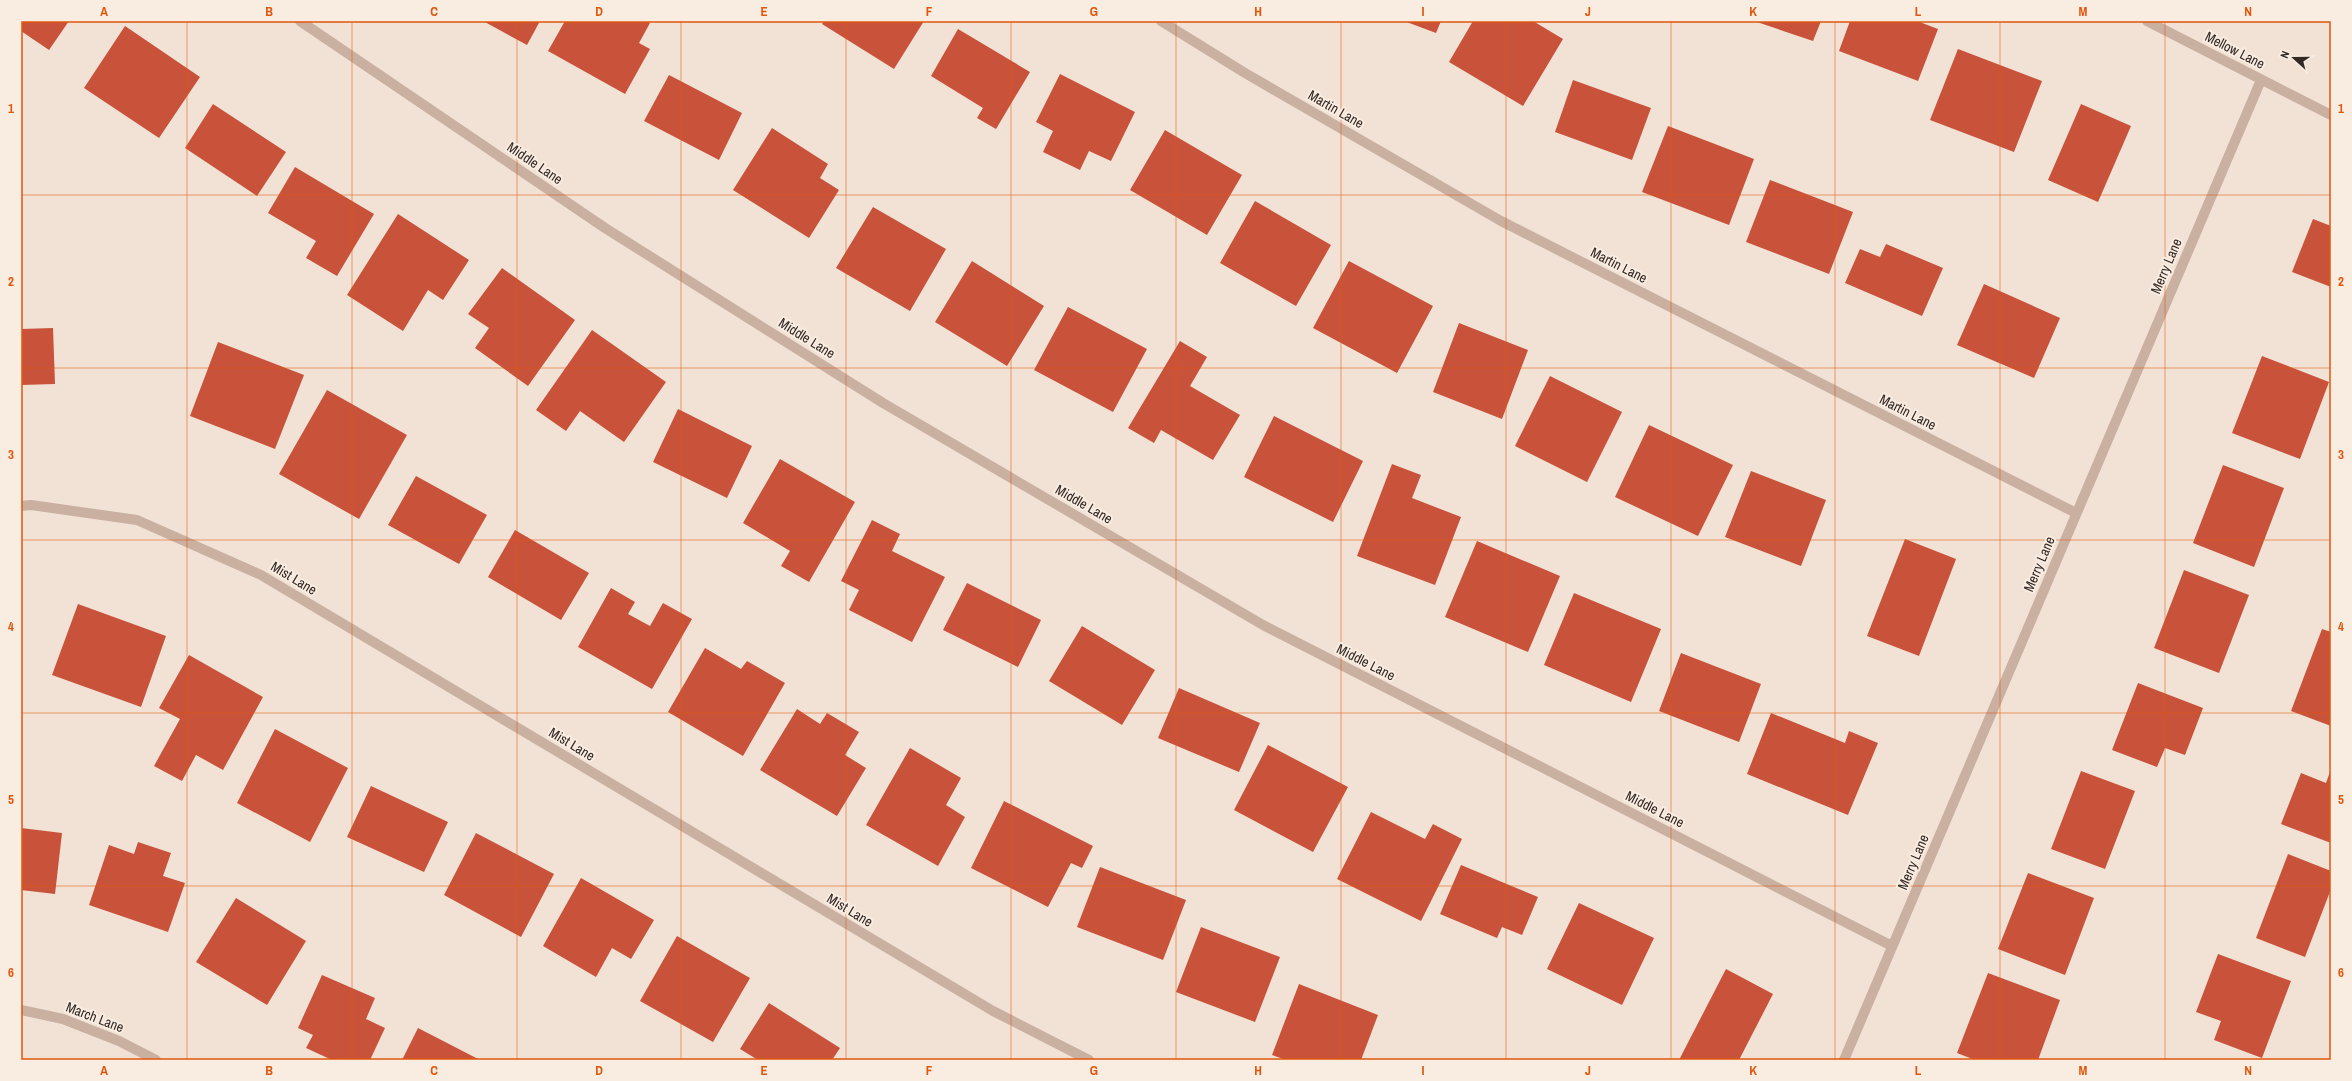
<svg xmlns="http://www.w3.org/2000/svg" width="2352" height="1081" viewBox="0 0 2352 1081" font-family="'Archivo Narrow',sans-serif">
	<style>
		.building { fill: #c9523b }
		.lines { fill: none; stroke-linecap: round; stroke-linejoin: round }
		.minor { stroke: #c9b0a1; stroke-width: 10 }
		.grid { fill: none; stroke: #df570d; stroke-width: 1; stroke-opacity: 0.55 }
		.labels { text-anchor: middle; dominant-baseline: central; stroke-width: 4; stroke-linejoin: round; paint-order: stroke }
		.street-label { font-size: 14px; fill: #332824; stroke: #f9ece1 }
		.neatline { fill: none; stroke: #df570d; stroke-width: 1.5 }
		.grid-label { font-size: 13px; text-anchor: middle; font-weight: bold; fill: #df570d }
	</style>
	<rect width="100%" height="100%" fill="#f1e2d5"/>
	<path class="building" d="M21,21h48l-20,29 -28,-19z
		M483,21h57l-13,24z
		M565,21h82l3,2 -11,20 11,6 -25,45 -77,-43z
		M824,21h100l-30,48 -72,-45z
		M1404,21h37l-5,12z
		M1473,21h60l30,18 -40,67 -74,-44z
		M1754,21h67l-8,20z
		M1850,21h67l21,8 -20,52 -79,-30z
		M125,26l75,51 -41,61 -75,-50z
		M958,29l72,43 -34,57 -19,-11 6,-10 -52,-32z
		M1958,49l84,32 -28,71 -84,-32z
		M1060,74l75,38 -24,49 -22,-10 -9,19 -37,-18 10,-21 -17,-9z
		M669,75l73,38 -23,47 -75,-39z
		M1573,80l78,28 -19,52 -77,-28z
		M213,104l73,48 -29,44 -72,-48z
		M2081,104l50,22 -33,76 -50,-22z
		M1668,126l86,33 -25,66 -87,-33z
		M772,128l56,36 -8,14 19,12 -30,48 -76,-48z
		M1165,130l77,45 -35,60 -77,-45z
		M295,167l79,47 -37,62 -31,-18 10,-17 -48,-28z
		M1770,180l83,32 -24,62 -83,-32z
		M1255,201l76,44 -35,61 -76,-43z
		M873,207l73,42 -36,62 -74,-43z
		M398,214l71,46 -26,40 -15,-10 -25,41 -56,-36z
		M2313,219l18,7v61l-39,-15z
		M1886,244l57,24 -21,48 -77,-33 15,-34 20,8z
		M972,261l72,45 -37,60 -72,-44z
		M1349,261l84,45 -36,67 -84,-45z
		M502,268l73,52 -47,66 -53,-38 14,-20 -21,-14z
		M1984,284l76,34 -26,60 -77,-33z
		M1068,307l79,42 -34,63 -79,-42z
		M1459,323l69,27 -26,69 -69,-27z
		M53,328l2,56 -34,1v-56z
		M592,330l74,52 -42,60 -44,-31 -14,20 -30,-21z
		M1180,341l27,16 -17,29 50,29 -27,45 -52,-30 -7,13 -26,-15z
		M218,342l86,33 -29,74 -85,-33z
		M2262,356l67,26 -29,77 -68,-26z
		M1550,376l72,36 -35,70 -72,-36z
		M327,390l80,45 -48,84 -80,-45z
		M678,409l74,37 -25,52 -74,-36z
		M1274,416l89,45 -30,61 -89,-45z
		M1649,425l84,40 -35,71 -83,-39z
		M780,459l75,43 -46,80 -28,-16 9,-15 -47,-28z
		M1392,464l29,11 -9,23 49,19 -26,68 -78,-29z
		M2223,465l61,23 -30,79 -61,-24z
		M1751,471l75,29 -25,66 -76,-29z
		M416,476l71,39 -28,49 -71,-39z
		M872,520l28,14 -8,17 53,26 -33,65 -63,-32 10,-20 -18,-9z
		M515,530l74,43 -28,47 -73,-43z
		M1905,539l51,20 -37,97 -52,-20z
		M1477,541l83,35 -32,76 -83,-35z
		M2184,570l65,25 -30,78 -65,-25z
		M967,583l74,37 -23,47 -75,-37z
		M611,588l24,14 -7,12 22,12 13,-23 29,16 -40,70 -74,-42z
		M1574,593l87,36 -30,73 -87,-37z
		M78,604l88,32 -25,71 -89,-32z
		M1082,626l73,44 -33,55 -73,-44z
		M2322,629l9,3v94l-40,-15z
		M705,648l36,21 6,-8 38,22 -42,73 -75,-44z
		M1681,653l80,31 -22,58 -80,-31z
		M189,655l74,42 -40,73 -27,-15 -14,26 -28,-15 26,-47 -21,-11z
		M2138,683l65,25 -18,47 -20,-7 -8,19 -45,-17z
		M1179,688l81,35 -21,49 -81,-34z
		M797,709l23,15 7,-11 32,19 -14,23 21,13 -29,48 -77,-46z
		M1771,713l74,30 4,-12 29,12 -30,72 -101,-41z
		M275,729l73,39 -38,74 -73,-39z
		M1268,745l80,42 -35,65 -79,-42z
		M910,748l51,30 -15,27 19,12 -27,49 -72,-41z
		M2331,769v74l-50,-19 20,-51 25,10z
		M2081,771l54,20 -30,78 -54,-20z
		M371,786l77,36 -24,50 -77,-35z
		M1004,801l89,45 -11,22 -11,-5 -23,44 -77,-39z
		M1371,812l54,27 8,-15 29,15 -41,82 -84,-42z
		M21,828l41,5 -7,61 -34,-4z
		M476,833l78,41 -33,63 -77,-42z
		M138,842l33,11 -8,23 22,7 -17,49 -79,-27 20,-60 25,9z
		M2288,854l43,17v18l-26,68 -49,-19z
		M1461,865l77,32 -16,38 -20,-8 -5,11 -57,-24z
		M1100,867l86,33 -23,60 -86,-33z
		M2028,873l66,25 -29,77 -67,-26z
		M581,878l73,42 -23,39 -19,-11 -16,29 -53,-31z
		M236,898l70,43 -39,64 -71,-43z
		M1579,903l75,35 -32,67 -75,-36z
		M1201,927l79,30 -25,65 -79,-30z
		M677,936l73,42 -37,64 -73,-41z
		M2218,954l73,27 -29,77 -48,-18 7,-19 -25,-9z
		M1726,969l47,25 -34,66h-60z
		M1988,973l72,27 -22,60h-63l-18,-7z
		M322,975l53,23 -9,21 19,9 -15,32h-38l-26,-12 7,-13 -15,-7z
		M1299,984l79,31 -17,45h-75l-14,-5z
		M769,1003l71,45 -8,12h-74l-18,-11z
		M418,1028l62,32h-78z"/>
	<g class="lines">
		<path class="minor" d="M300,21l305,207 278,175 380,222 629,321
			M1161,21l84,52 256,148 575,292
			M2147,21l184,94
			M21,506l10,-1 106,15 124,55 732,436 96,49
			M21,1010l42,9 56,22 37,19
			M1844,1060l417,-980"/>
	</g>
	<path class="grid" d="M187,21v1039M352,21v1039M517,21v1039M681,21v1039M846,21v1039M1011,21v1039M1176,21v1039M1341,21v1039M1506,21v1039M1671,21v1039M1835,21v1039M2000,21v1039M2165,21v1039M21,195h2310M21,368h2310M21,540h2310M21,713h2310M21,886h2310"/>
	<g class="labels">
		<g class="street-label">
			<text transform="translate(2235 50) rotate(27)">Mellow Lane</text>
			<text transform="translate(1336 109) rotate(30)">Martin Lane</text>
			<text transform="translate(535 163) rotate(34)">Middle Lane</text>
			<text transform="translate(1619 265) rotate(27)">Martin Lane</text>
			<text transform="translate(2166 266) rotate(-67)">Merry Lane</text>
			<text transform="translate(807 338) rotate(32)">Middle Lane</text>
			<text transform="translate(1908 412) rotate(27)">Martin Lane</text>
			<text transform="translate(1084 504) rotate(30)">Middle Lane</text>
			<text transform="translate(2039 564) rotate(-67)">Merry Lane</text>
			<text transform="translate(294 578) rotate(31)">Mist Lane</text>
			<text transform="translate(1366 662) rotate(27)">Middle Lane</text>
			<text transform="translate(572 744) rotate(31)">Mist Lane</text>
			<text transform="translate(1655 809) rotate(27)">Middle Lane</text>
			<text transform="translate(1913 862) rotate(-67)">Merry Lane</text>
			<text transform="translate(850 910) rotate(31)">Mist Lane</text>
			<text transform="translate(95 1017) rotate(21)">March Lane</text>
		</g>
	</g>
	<rect width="2352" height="1081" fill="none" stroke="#f9ece1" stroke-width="44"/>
	<g transform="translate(2294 58) rotate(291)" stroke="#f9ece1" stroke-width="3" paint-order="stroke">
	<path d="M0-3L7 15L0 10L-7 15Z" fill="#332824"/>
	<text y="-6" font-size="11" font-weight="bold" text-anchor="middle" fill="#332824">N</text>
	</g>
	<rect x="22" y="22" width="2308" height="1037" class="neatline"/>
	<g class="grid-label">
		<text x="104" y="16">A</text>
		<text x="269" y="16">B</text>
		<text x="434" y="16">C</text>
		<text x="599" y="16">D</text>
		<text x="764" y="16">E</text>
		<text x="929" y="16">F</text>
		<text x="1094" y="16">G</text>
		<text x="1258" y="16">H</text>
		<text x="1423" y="16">I</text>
		<text x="1588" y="16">J</text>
		<text x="1753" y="16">K</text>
		<text x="1918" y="16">L</text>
		<text x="2083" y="16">M</text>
		<text x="2248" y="16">N</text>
		<text x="11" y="113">1</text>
		<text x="2341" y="113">1</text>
		<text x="11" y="286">2</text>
		<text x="2341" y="286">2</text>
		<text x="11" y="459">3</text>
		<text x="2341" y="459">3</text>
		<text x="11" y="631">4</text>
		<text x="2341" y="631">4</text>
		<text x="11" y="804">5</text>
		<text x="2341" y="804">5</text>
		<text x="11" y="977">6</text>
		<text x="2341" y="977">6</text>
		<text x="104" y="1075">A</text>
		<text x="269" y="1075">B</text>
		<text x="434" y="1075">C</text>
		<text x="599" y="1075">D</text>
		<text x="764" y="1075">E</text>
		<text x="929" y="1075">F</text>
		<text x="1094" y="1075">G</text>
		<text x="1258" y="1075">H</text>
		<text x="1423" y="1075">I</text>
		<text x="1588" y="1075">J</text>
		<text x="1753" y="1075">K</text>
		<text x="1918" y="1075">L</text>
		<text x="2083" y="1075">M</text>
		<text x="2248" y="1075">N</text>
	</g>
</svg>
